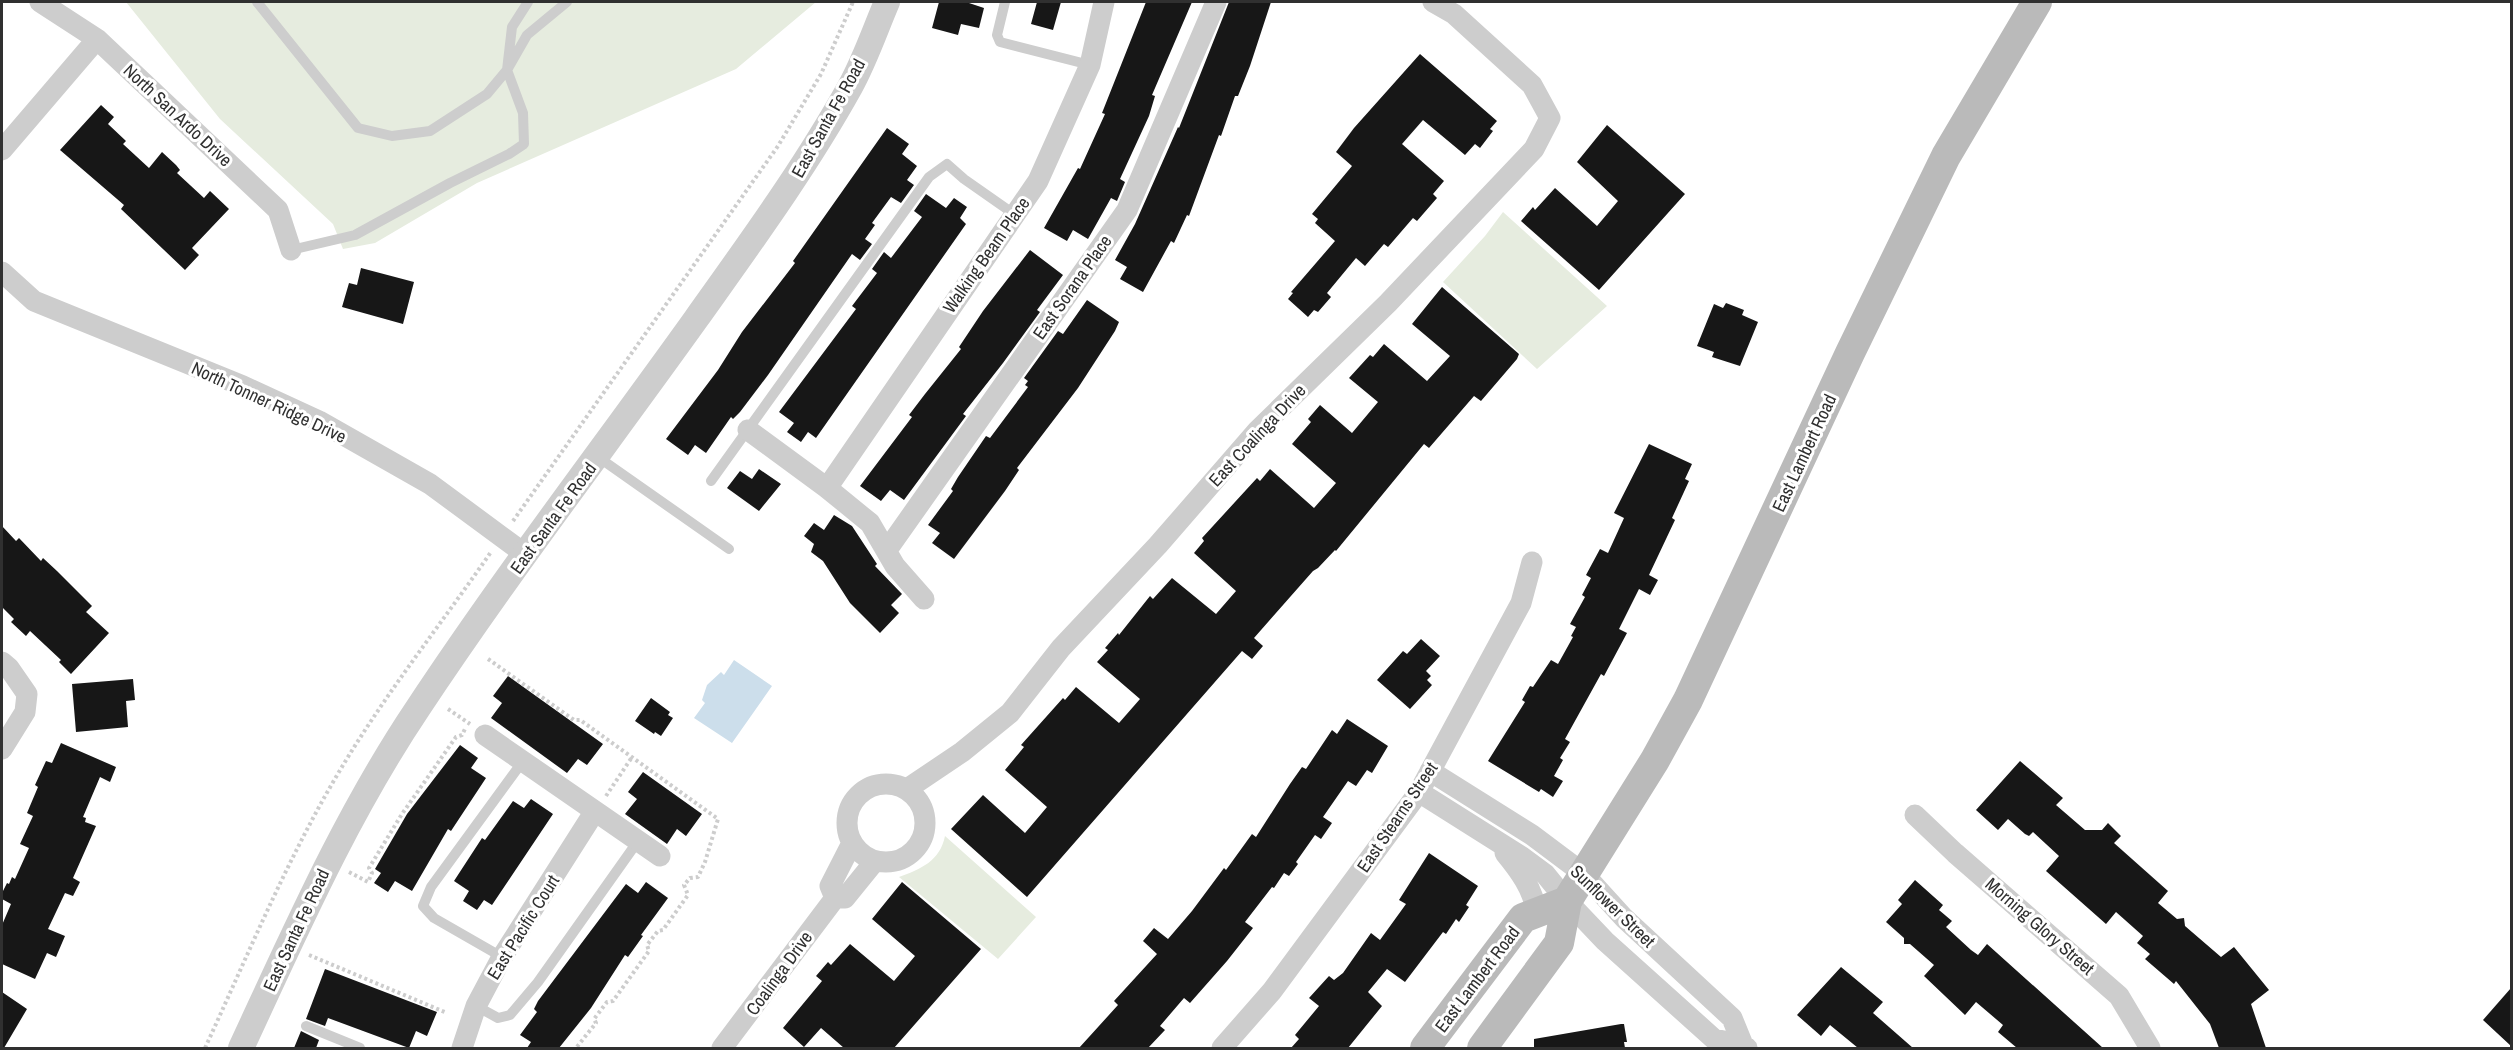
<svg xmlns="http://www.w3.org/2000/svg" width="2513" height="1050" viewBox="0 0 2513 1050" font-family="'Archivo Narrow',sans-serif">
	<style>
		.green { fill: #e6ecdf }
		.water { fill: #ccdeeb }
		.building { fill: #171717 }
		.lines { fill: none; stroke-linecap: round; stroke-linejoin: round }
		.path { stroke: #cdcdcd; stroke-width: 4; stroke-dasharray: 3 3; stroke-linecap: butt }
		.service { stroke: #cdcdcd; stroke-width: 10 }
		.minor { stroke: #cdcdcd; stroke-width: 21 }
		.tertiary { stroke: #cdcdcd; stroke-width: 26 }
		.secondary { stroke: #bababa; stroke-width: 30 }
		.labels { text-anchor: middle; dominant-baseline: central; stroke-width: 6; stroke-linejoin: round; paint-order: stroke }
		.street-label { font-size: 18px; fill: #303030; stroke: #fff }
	</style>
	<rect width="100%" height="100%" fill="#fff"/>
	<path class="green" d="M126,2h690l-80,67 -259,114 -102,60 -32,6 -10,-25 -113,-105z
		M1503,212l104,94 -70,63 -94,-87 42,-46z
		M945,836l91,81 -38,42 -99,-82c22,-8 41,-16 46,-41z"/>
	<path class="water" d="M734,660l38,26 -40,57 -38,-25 11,-15 -3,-3 5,-15 14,-13 3,3z"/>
	<path class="building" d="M939,2h27l18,6 -5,20 -18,-4 -3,11 -26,-7z
		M1037,2h24l-8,28 -22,-6z
		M1146,2h46l-40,93 3,1 -6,20 -29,63 5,3 -8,19 -6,-3 -23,41 -15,-9 -6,11 -23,-13 34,-60 2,1 25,-55 -3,-1z
		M1229,2h42l-21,64 -12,30h-3l-14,40 -2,-1 -30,81 -2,-1 -13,28 -3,-2 -28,51 -23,-13 7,-12 -12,-7 20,-36 43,-97 1,1z
		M1420,54l77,67 -7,8 3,2 -13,17 -5,-4 -10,11 -42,-35 -21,24 42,37 -11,13 4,4 -20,23 -4,-3 -25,29 -4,-3 -19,22 -9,-8 -29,35 4,4 -13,15 -4,-2 -6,7 -20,-18 5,-6 -2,-1 44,-51 -20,-18 3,-4 -6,-5 40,-48 -16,-14 18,-24z
		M101,105l13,12 -6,7 18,17 -3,3 26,24 13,-16 14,13 4,5 -3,3 27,25 6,-7 19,18 -37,39 7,7 -14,15 -64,-61 3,-4 -64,-55z
		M1607,125l78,69 -86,96 -78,-69 12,-14 2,3 20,-22 42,38 21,-25 -41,-39z
		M887,128l22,16 -7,10 15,12 -10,14 7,5 -13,18 -10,-6 -19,26 3,2 -10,14 7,5 -12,16 -8,-6 -84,121 -28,37 -7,7 -2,-2 -25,36 -11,-8 -7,10 -22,-16 52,-69 24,-38 53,-69 -2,-2z
		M926,194l20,14 8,-10 13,9 -7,11 6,6 -150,214 -8,-6 -7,10 -14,-10 7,-9 -15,-11 77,-103 -4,-3 25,-33 -5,-4 12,-17 7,6 31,-41 -8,-6z
		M1030,250l33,25 -26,35 3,2 -37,51 -40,51 3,2 -62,84 -14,-10 -9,11 -21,-15 52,-69 -3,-2 16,-21 36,-45 -2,-2 24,-36z
		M361,268l53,14 -11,42 -61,-17 7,-24 8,2z
		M1442,287l77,67 -2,5 -36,42 -7,-5 -45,52 -5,-4 -88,107 -1,-1 -17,18 -5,3 -59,67 9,8 -11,13 -10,-8 -215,246 -76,-68 32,-34 42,38 22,-26 -42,-37 19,-23 -3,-2 42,-47 2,2 11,-13 43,36 21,-24 -43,-37 11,-12 -3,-2 13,-15 1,2 31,-39 3,3 19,-21 44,36 20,-23 -42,-38 10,-12 -2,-3 55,-60 3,3 10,-12 44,39 22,-25 -44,-39 19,-22 -3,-3 12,-14 32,28 26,-31 -29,-24 21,-23 3,2 11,-13 43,37 23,-25 -38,-32z
		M1087,300l32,22 -4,9 -37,57 -61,80 2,2 -14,21 -51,68 -22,-16 8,-10 -12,-8 25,-34 -2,-2 7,-12 28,-41 4,2 38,-51 -3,-2 3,-4 -4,-3 34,-47 5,3z
		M1726,303l18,7 -2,5 16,7 -18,44 -28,-9 2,-5 -17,-6 17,-42 9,4z
		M1649,444l43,20 -7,15 4,2 -17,37 3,2 -26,55 9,5 -8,15 -11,-6 -20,40 8,4 -23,43 -3,-2 -36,65 5,3 -10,16 3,2 -9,16 9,5 -10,16 -12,-8 -2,3 -51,-31 37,-59 -3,-2 8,-14 3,1 18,-27 7,4 15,-27 -2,-1 5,-9 -6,-3 15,-27 -3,-2 9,-17 -5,-3 14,-26 8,4 16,-35 -10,-5z
		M759,469l22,15 -22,27 -32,-23 13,-17 12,8z
		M834,515l18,11 25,38 -2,2 27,28 -11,11 8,8 -19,20 -30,-30 -27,-42 -12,-9 3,-8 -10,-8 10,-13 10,7z
		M2,526l14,15 3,-3 22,23 2,-3 14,13 35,35 -6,6 23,21 -38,41 -12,-12 2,-2 -31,-29 -4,5 -15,-14 3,-3 -12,-12z
		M1421,639l19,17 -14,15 5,5 -4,4 5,5 -22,24 -33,-29 26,-29 4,3z
		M508,676l95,68 -16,21 -9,-6 -11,14 -76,-55 11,-15 -9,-7z
		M133,679l2,21 -9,1 2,26 -52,5 -4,-48z
		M651,698l19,14 -2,3 5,3 -12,18 -6,-4 -1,2 -19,-13z
		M1347,719l41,27 -16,27 -5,-3 -11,16 -8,-5 -25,36 9,6 -11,16 -6,-4 -19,27 2,2 -9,12 -5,-3 -10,15 -2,-1 -27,35 8,6 -26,33 -37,42 -6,-5 -24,28 5,4 -17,18h-69l39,-43 -4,-4 43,-47 -14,-13 11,-13 14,11 24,-28 32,-43 2,2 26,-36 4,3 34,-53 12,-17 4,2 26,-39 5,4z
		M61,743l55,24 -6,15 -10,-5 -17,40 3,1 -1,4 11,4 -23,52 7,4 -7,14 -8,-3 -17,36 17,7 -9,21 -9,-4 -12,26 -33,-15v-39l9,-21 -9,-5v-6l5,-10 2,1 3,-7 3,2 14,-31 -9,-4 13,-28 -6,-3 11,-26 -3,-2 11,-24 6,2z
		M460,745l18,13 -7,10 15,10 -35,53 -3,-2 -36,62 -17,-10 -7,11 -14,-9 7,-10 -6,-4 32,-55z
		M2020,761l43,37 -7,7 29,25h17l6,-7 13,13 -7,7 54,48 -10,12 19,16 7,-1 1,8 36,31 13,-10 35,43 -18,14 15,44h-47l-9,-24 -34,-43 -2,3 -29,-25 5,-5 -13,-11 6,-7 -27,-24 -10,12 -60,-53 13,-15 -26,-24 -4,4 -4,-2 -17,-15 -10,11 -22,-20z
		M643,772l59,42 -16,22 -9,-7 -10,15 -42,-30 12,-15 -9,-7z
		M531,799l22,15 -61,91 -8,-5 -7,10 -14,-9 6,-10 -15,-10 28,-43 3,2 28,-39 11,7z
		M1429,853l49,33 -12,19 3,2 -10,15 -3,-3 -10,15 -3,-2 -38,50 -18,-13 -19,23 14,14 -34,42h-57l8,-9 -4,-4 24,-29 -10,-8 20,-22 5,4 9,-7 28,-40 9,7 26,-36 -7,-4z
		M1915,880l28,25 -4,5 13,11 -6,6 25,23 7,5 9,-11 116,104h-86l-19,-16 5,-7 -27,-23 -11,13 -41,-39 10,-11 -24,-21h-6v-6l-18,-16 16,-18 -4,-4z
		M646,882l22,16 -27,37 2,1 -15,21 -3,-2 -34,53 -32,40h-32l4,-6 -11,-7 17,-23 -3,-3 4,-8 88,-117 12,9z
		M902,882l79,67 -87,99h-50l-23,-20 -17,19 -21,-19 39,-47 -6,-5 12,-14 3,3 19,-21 44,37 21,-25 -43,-37z
		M1841,967l42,35 -10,11 40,35h-55l-28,-23 -9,11 -24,-21z
		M325,969l112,43 -10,24 -11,-5 -7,17 -81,-30 -3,8 -19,-7z
		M2511,988v58l-28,-26z
		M2,992l25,17 -23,39h-2z
		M1621,1024h3l3,18h-3l1,6h-91v-9z
		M301,1031l18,9 -3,8h-22z"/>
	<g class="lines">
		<path class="path" d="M513,521l265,-375 43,-72 32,-72
			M488,659l86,61h6l138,99 -13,43 -7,15 -8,1 -6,7 4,10 -25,35 -5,1 -11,14 2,6 -36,50 -6,1 -13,17 2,4 -20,25
			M448,709l22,15
			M606,796l26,-39
			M349,872l19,10 4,-9 -3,-5 33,-54 54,-77 6,-2 3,-6
			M309,955l138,58
			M205,1048c42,-91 80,-184 131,-271 46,-79 103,-150 155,-225"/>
		<path class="service" d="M257,2l101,126 34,8 38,-5 57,-37 20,-24 20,-35 40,-33
			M1005,2l-8,33 3,7 90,23
			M291,250l64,-15 95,-52 59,-29 15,-10 -1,-31 -16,-43 5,-43 16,-25
			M598,457l131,92
			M711,481l218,-304 18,-13 17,15 50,35
			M502,957l-68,-39 -11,-12 8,-19 92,-126
			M476,1006l22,12 12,-3 28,-33 100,-141
			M306,1026l54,22"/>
		<path class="minor" d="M40,2l57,37 181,171 13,40
			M2,150l95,-111
			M2,272l32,29 209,85 76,35 111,63 95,70
			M748,430l79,58 43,35 25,43 29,33
			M827,488l211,-307 52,-116 14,-63
			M887,550l240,-340 89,-208
			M2,662l7,6 18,26 -2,18 -23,37
			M485,735l175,121
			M1430,771l102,64 52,39 40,44 108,100 11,27
			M847 823a39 39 0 1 1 78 0a39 39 0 1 1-78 0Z
			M907,789l55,-37 48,-39 51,-65 97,-103 100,-115 130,-127 146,-154 16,-31 -18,-33 -78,-71 -21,-12
			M1419,792l103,65 23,17 22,27 38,40 109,98 29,6 4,3
			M1915,815l40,38 164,143 31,52
			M1505,853c14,17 29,37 31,59
			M835,898l-5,-12 22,-43
			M835,898h10l30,-37
			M462,1048l14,-42 26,-49 93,-146
			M722,1048l113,-150
			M1222,1048l50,-57 147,-199 102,-189 11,-41"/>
		<path class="tertiary" d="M241,1048c54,-116 105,-233 177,-340 88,-133 185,-259 278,-389 54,-76 109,-151 154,-232 15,-27 25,-57 37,-85"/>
		<path class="secondary" d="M1425,1048l98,-130 44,-17
			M1482,1048l77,-105 8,-42 88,-141 33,-60 162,-347 96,-197 91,-154"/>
	</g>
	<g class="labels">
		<g class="street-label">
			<text transform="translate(178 115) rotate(43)">North San Ardo Drive</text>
			<text transform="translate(828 118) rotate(-61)">East Santa Fe Road</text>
			<text transform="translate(986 255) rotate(-55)">Walking Beam Place</text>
			<text transform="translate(1072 287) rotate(-55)">East Sorana Place</text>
			<text transform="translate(269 402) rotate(25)">North Tonner Ridge Drive</text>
			<text transform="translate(1257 435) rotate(-47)">East Coalinga Drive</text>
			<text transform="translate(1804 453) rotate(-65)">East Lambert Road</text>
			<text transform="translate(553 518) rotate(-54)">East Santa Fe Road</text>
			<text transform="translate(1397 817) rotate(-56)">East Stearns Street</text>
			<text transform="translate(1613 906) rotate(44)">Sunflower Street</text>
			<text transform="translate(2040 926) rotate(41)">Morning Glory Street</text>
			<text transform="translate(523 927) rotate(-58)">East Pacific Court</text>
			<text transform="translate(296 930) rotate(-65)">East Santa Fe Road</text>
			<text transform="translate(779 973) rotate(-54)">Coalinga Drive</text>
			<text transform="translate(1477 979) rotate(-53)">East Lambert Road</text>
		</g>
	</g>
	<rect width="2513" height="1050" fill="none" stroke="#303030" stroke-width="6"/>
</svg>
